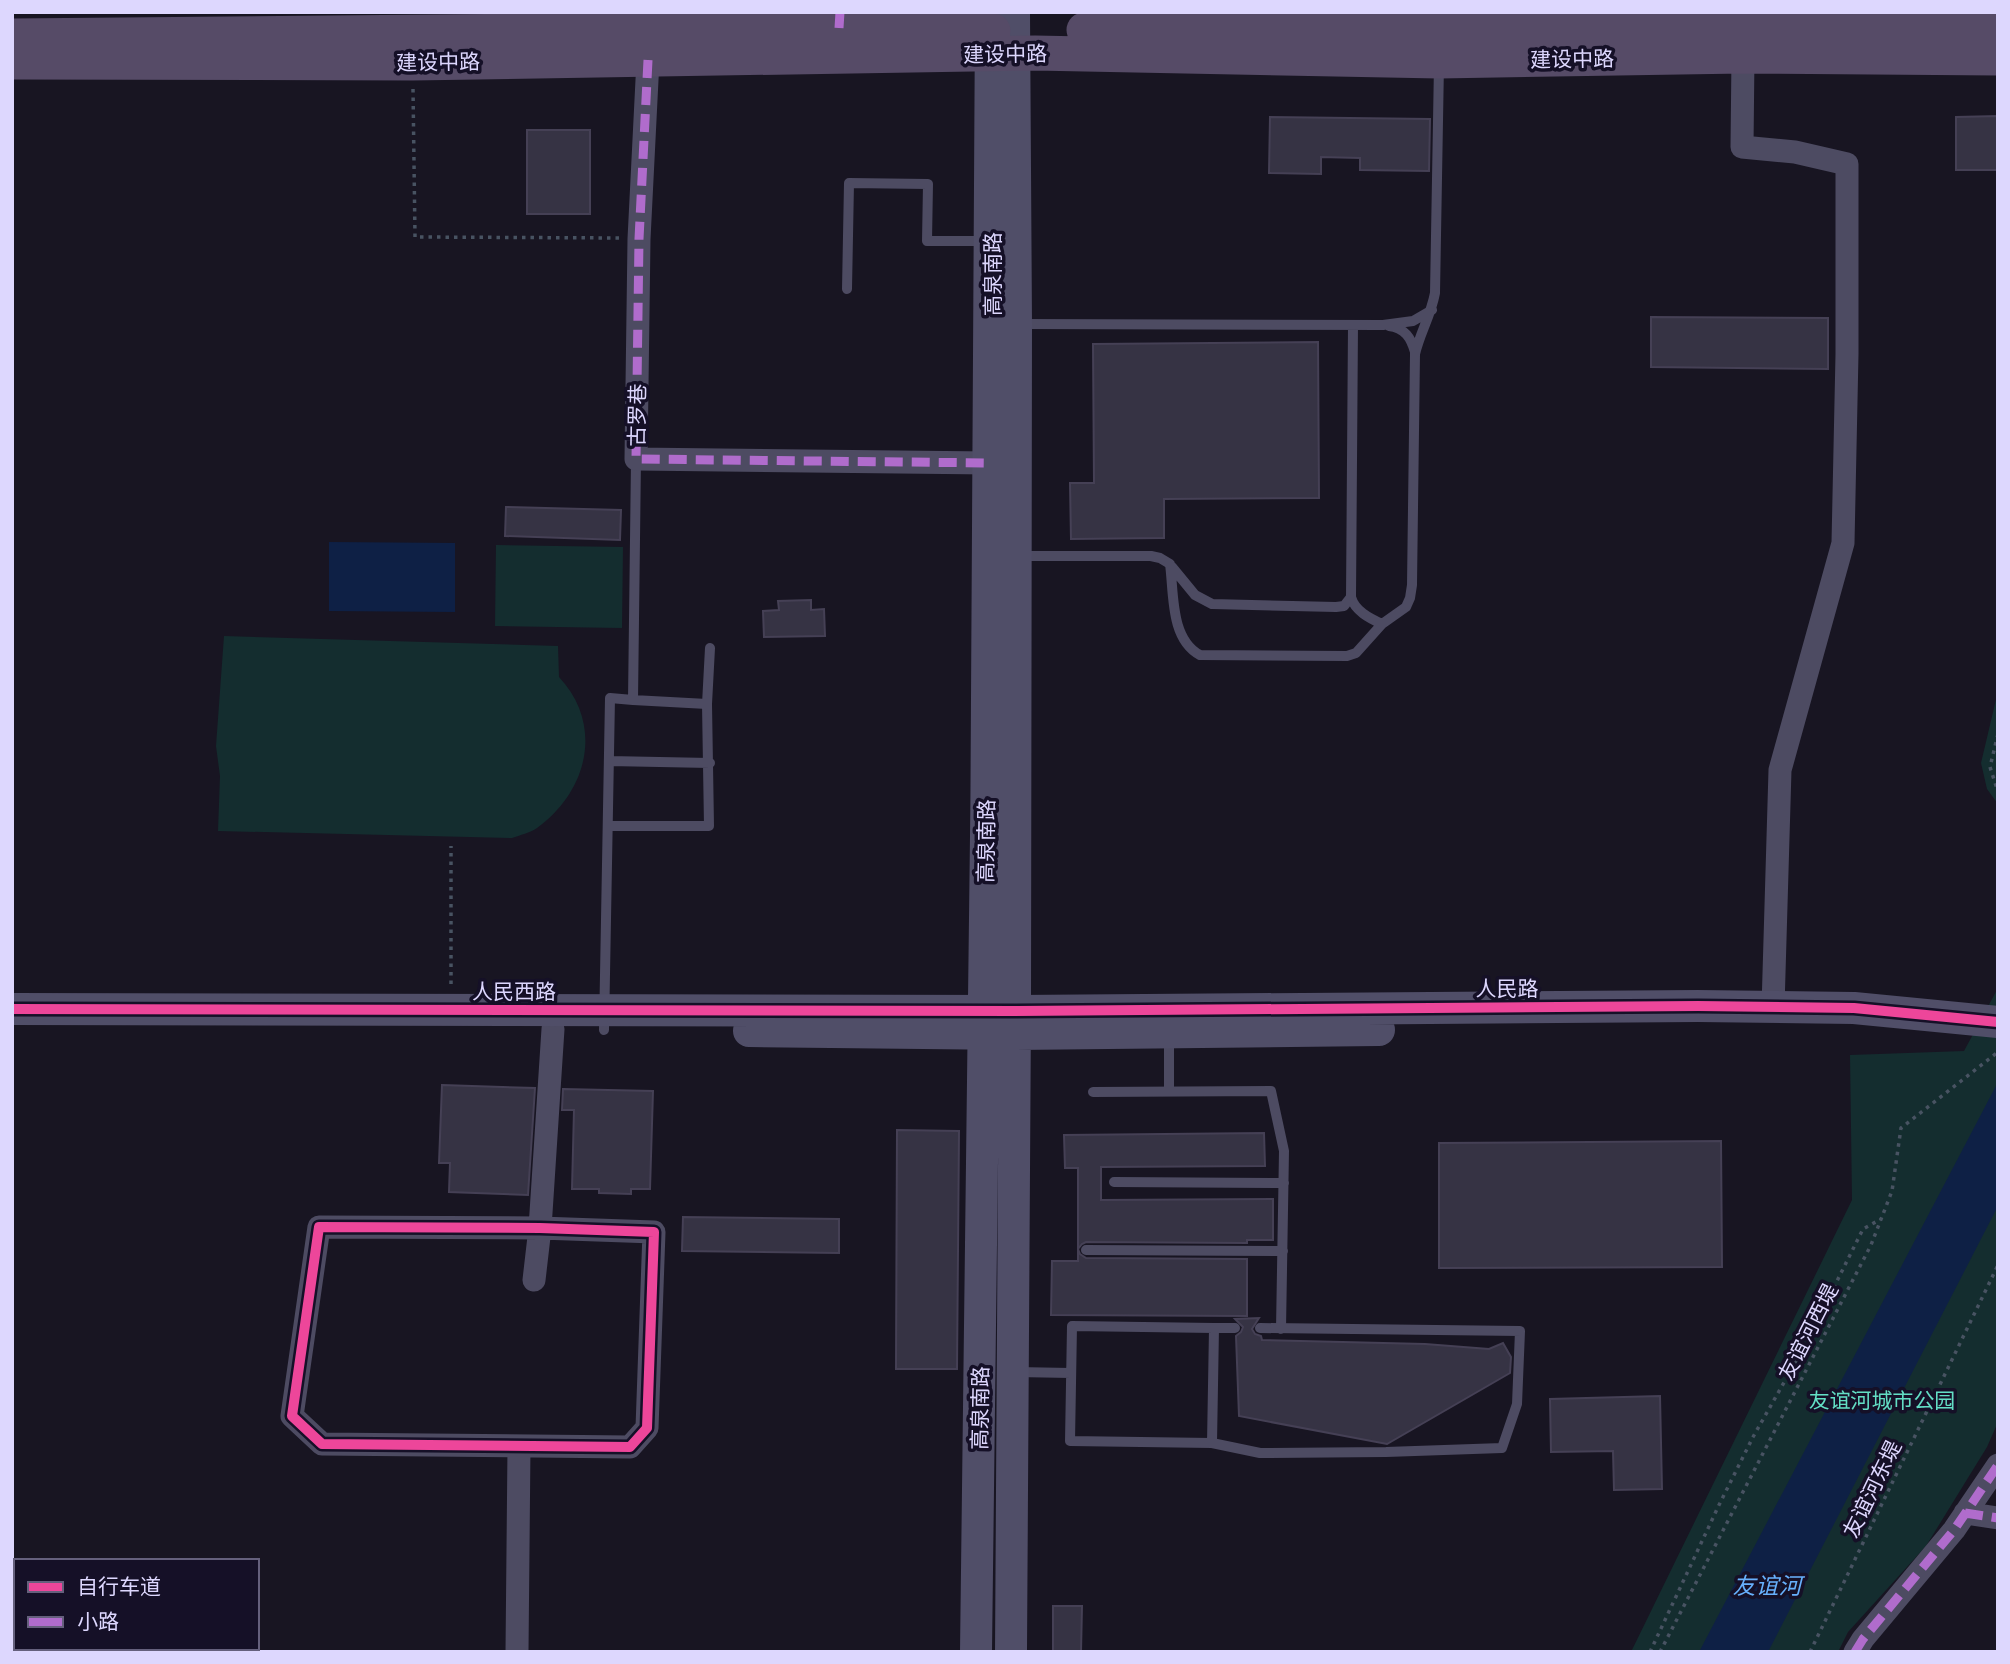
<svg xmlns="http://www.w3.org/2000/svg" width="2010" height="1664" viewBox="0 0 2010 1664" font-family="Arial,'Noto Sans SC',sans-serif">
	<style>
		.green { fill: #142d2f }
		.water { fill: #0e2045 }
		.building { fill: #363344; stroke: #454055; stroke-width: 2 }
		.lines { fill: none; stroke-linecap: round; stroke-linejoin: round }
		.path { stroke: #485362; stroke-width: 3.5; stroke-dasharray: 3.5 5; stroke-linecap: butt }
		.lane { stroke: #4d4b62; stroke-width: 10 }
		.street { stroke: #4d4b62; stroke-width: 23 }
		.secondary { stroke: #504e68; stroke-width: 32 }
		.primary { stroke: #564b67; stroke-width: 35 }
		.quiet { stroke: #b06ccc; stroke-width: 9; stroke-dasharray: 18 9; stroke-linecap: butt }
		.cycleway-casing { stroke: #151027; stroke-width: 15 }
		.cycleway { stroke: #ed469a; stroke-width: 10 }
		.labels { text-anchor: middle; dominant-baseline: central; stroke-width: 7; stroke-linejoin: round; paint-order: stroke }
		.street-label { font-size: 21px; fill: #ddd7fe; stroke: #151027 }
		.park-label { font-size: 21px; fill: #63dec5; stroke: #151027 }
		.water-label { font-size: 23px; font-style: italic; fill: #67b0fc; stroke: #151027 }
	</style>
	<rect width="100%" height="100%" fill="#181522"/>
	<path class="green" d="M496,545l127,2 -1,81 -127,-2z
		M224,636l334,10 1,31c45,48 29,114 -22,151 -7,5 -17,7 -25,10l-294,-7 2,-55 -4,-30z
		M1998,691v113l-11,-15 -6,-26z
		M1998,988v434l-11,25 -61,99 -78,86 -10,20h-207l221,-452 -2,-145 114,-4z"/>
	<path class="water" d="M329,542l126,1v69l-126,-1z
		M1998,1082v124l-230,446h-69z"/>
	<path class="building" d="M1998,116v54h-42v-53z
		M1270,117l160,2 -1,52 -69,-1v-12l-39,-1v17l-52,-1z
		M527,130h63v84h-63z
		M1651,317l177,1v51l-177,-2z
		M1318,342l1,156 -155,1v39l-93,1 -1,-56h24l-1,-139z
		M506,507l115,3 -1,30 -115,-4z
		M811,600v10l13,-1 1,27 -61,1 -1,-26 16,-1 -1,-9z
		M442,1085l93,3 -7,107 -79,-3 1,-29h-11z
		M563,1089l90,2 -3,98h-19v5l-32,-1v-4h-27l2,-79h-12z
		M897,1130l62,1 -2,238h-61z
		M1264,1133l1,33 -164,1v33l172,-1v41h-26v3l-161,-1 -4,2 -4,5 2,5 6,4 161,1v57l-196,-1 1,-54h26v-93h-13l-1,-33z
		M1721,1141l1,126 -283,1v-125z
		M683,1217l156,2v34l-157,-2z
		M1259,1318l-7,11 3,5 6,2 1,4 163,4 64,5 14,-6 8,14 -1,16 -123,71 -148,-28 -3,-80 5,-4 2,-5 -8,-8z
		M1660,1396l2,93 -48,1 -1,-39 -62,1 -1,-53z
		M1053,1606h29l-1,46h-28z"/>
	<g class="lines">
		<path class="path" d="M413,89l2,148 204,1
			M1998,734l-8,33 8,25
			M451,984v-138
			M1650,1652l69,-147 34,-68 50,-88 60,-120 18,-10
			M1660,1652l211,-407 21,-54 9,-63 97,-76
			M1810,1652l188,-387"/>
		<path class="lane" d="M847,289l2,-106 79,1 -1,57h59
			M1018,324l365,1 30,-4 19,-11
			M1353,325l-2,272c4,14 18,21 31,27
			M1389,326c16,2 22,12 26,26
			M1018,556h133l9,2 10,6c4,29 0,75 30,91l147,1 9,-3 26,-29 24,-17 4,-9 2,-13 3,-231c5,-21 16,-39 20,-61l4,-229
			M1172,567l23,28 17,9 124,3 8,-1 7,-9
			M633,700l74,4
			M609,761l101,2
			M608,826h101l-2,-122 3,-56
			M604,1030l6,-332 23,2 3,-241
			M1169,1035v56
			M1093,1092l178,-1 13,60 -3,178
			M1114,1182l170,1
			M1086,1250l197,1
			M1072,1326l142,2 -2,115 -142,-2z
			M1214,1328h21
			M1015,1372l56,1
			M1212,1443l48,10 126,-1 116,-4 15,-44 3,-73 -260,-3"/>
		<path class="street" d="M1743,56l-1,91 53,5 52,12v190l-4,189 -63,227 -7,237
			M648,60l-9,179 -3,220 354,4
			M319,1227l221,1 114,4 -7,196 -17,19 -308,-3 -30,-28z
			M534,1280l6,-52 13,-199
			M1965,1513l33,5
			M517,1652l2,-206
			M1855,1652l8,-13 91,-109 44,-65"/>
		<path class="secondary" d="M12,1009l1003,2 683,-5 156,2 144,14
			M749,1031l265,3 365,-4
			M976,1652c8,-547 14,-1093 15,-1640
			M1011,1652l4,-641 1,-687 -2,-312"/>
		<path class="primary" d="M1084,30l737,1 177,-4
			M12,36l827,-8 154,3
			M12,62l401,1 622,-10 404,8 304,-5 255,2"/>
		<path class="quiet" d="M839,28l1,-16
			M648,60l-9,179 -3,220 354,4
			M1965,1513l33,5
			M1855,1652l8,-13 91,-109 44,-65"/>
		<g class="cycleway-casing">
			<path id="cycleway" d="M12,1009l1003,2 683,-5 156,2 144,14
				M319,1227l221,1 114,4 -7,196 -17,19 -308,-3 -30,-28z"/>
		</g>
		<use href="#cycleway" class="cycleway"/>
	</g>
	<g class="labels">
		<g class="street-label">
			<text transform="translate(1005 54) rotate(-1)">建设中路</text>
			<text transform="translate(1572 59) rotate(-1)">建设中路</text>
			<text transform="translate(438 62) rotate(-1)">建设中路</text>
			<text transform="translate(992 274) rotate(-90)">高泉南路</text>
			<text transform="translate(637 415) rotate(-89)">古罗巷</text>
			<text transform="translate(986 841) rotate(-89)">高泉南路</text>
			<text x="1507" y="988">人民路</text>
			<text x="514" y="991">人民西路</text>
			<text transform="translate(1808 1332) rotate(-63)">友谊河西堤</text>
			<text transform="translate(980 1408) rotate(-89)">高泉南路</text>
			<text transform="translate(1872 1489) rotate(-64)">友谊河东堤</text>
		</g>
		<g class="park-label">
			<text x="1882" y="1400">友谊河城市公园</text>
		</g>
		<g class="water-label">
			<text x="1767" y="1586">友谊河</text>
		</g>
	</g>
	<rect width="2010" height="1664" fill="none" stroke="#ddd7fe" stroke-width="28"/>
	<rect x="14" y="1559" width="245" height="91" fill="#151027" stroke="#65607d" stroke-width="2"/>
	<rect x="28" y="1582" width="35" height="10" fill="#ed469a" stroke="#65607d" stroke-width="2"/>
	<text x="77" y="1594" font-size="21" fill="#ddd7fe">自行车道</text>
	<rect x="28" y="1617" width="35" height="10" fill="#b06ccc" stroke="#65607d" stroke-width="2"/>
	<text x="77" y="1629" font-size="21" fill="#ddd7fe">小路</text>
</svg>
